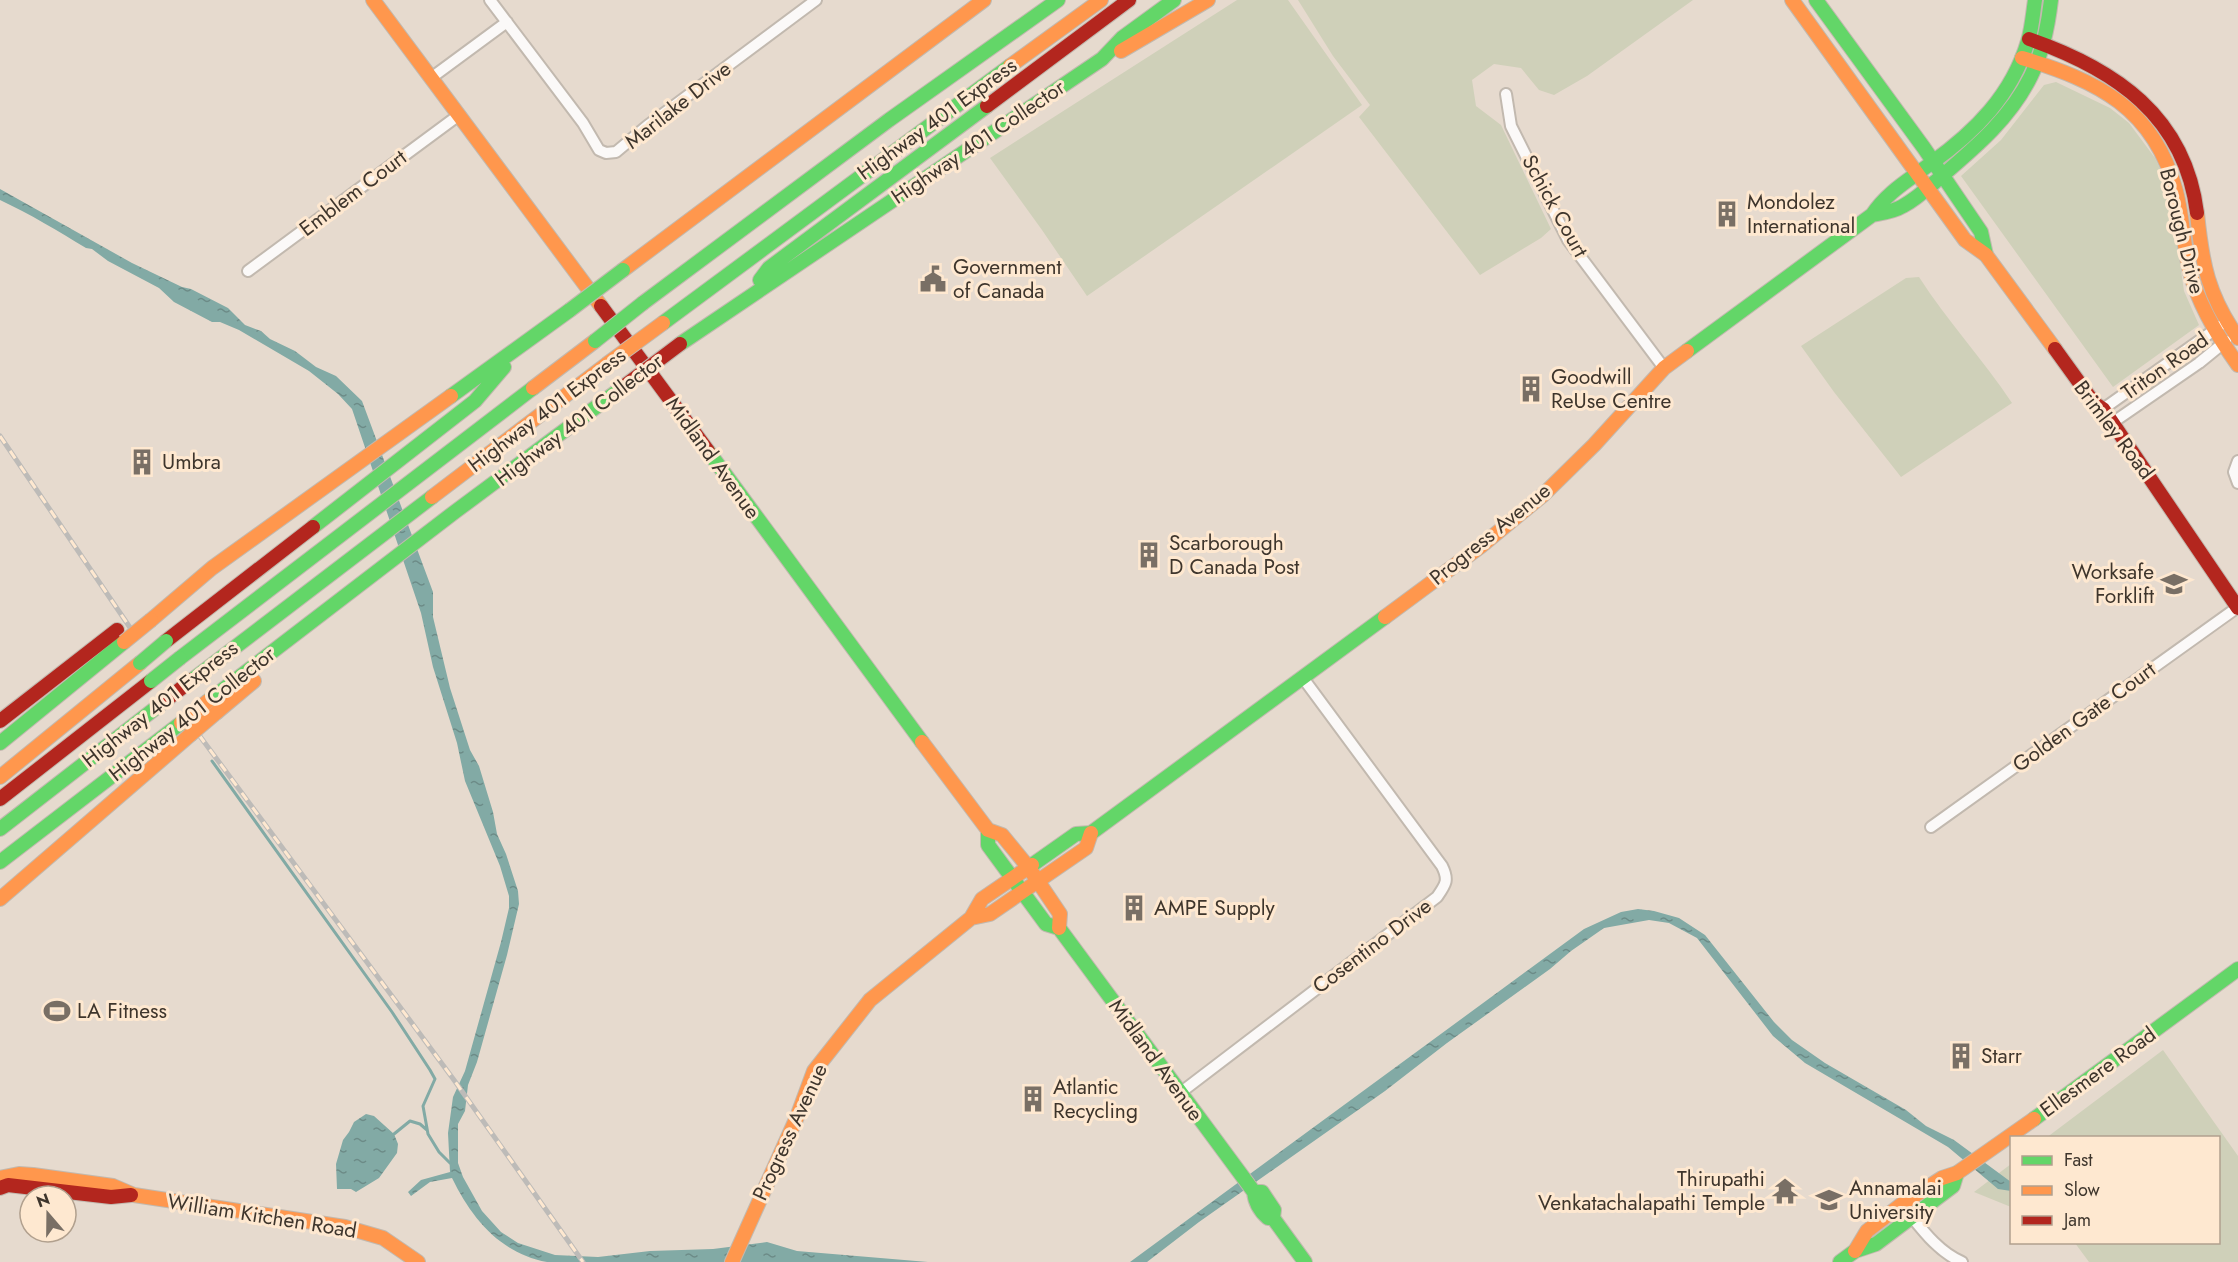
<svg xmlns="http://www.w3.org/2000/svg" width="2238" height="1262" viewBox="0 0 2238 1262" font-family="Jost,sans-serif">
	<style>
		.green { fill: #cfd0b9 }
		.water { fill: url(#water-ripples) }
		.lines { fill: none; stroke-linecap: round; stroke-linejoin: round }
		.stream { stroke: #82aaa5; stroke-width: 3 }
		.street-casing { stroke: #c2b9af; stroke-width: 14 }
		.fast-casing { stroke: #c2b9af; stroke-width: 16 }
		.slow-casing { stroke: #c2b9af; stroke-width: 16 }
		.jam-casing { stroke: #c2b9af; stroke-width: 16 }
		.street { stroke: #fbf9f8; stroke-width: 10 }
		.fast { stroke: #63d668; stroke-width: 14 }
		.slow { stroke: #ff974d; stroke-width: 14 }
		.jam { stroke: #b3261e; stroke-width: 14 }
		.rail-casing { stroke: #bdbbb8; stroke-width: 5 }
		.rail { stroke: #fee8d0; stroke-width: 3; stroke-dasharray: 9; stroke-linecap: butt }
		.fast-bridge-casing { stroke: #c2b9af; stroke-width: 16; stroke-linecap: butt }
		.slow-bridge-casing { stroke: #c2b9af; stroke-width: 16; stroke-linecap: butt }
		.jam-bridge-casing { stroke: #c2b9af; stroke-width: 16; stroke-linecap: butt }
		.fast-bridge { stroke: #63d668; stroke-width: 14 }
		.slow-bridge { stroke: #ff974d; stroke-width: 14 }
		.jam-bridge { stroke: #b3261e; stroke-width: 14 }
		.labels { text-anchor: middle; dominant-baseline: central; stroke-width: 6; stroke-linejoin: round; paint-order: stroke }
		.street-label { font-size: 21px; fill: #3e352c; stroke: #fee8d0 }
		.poi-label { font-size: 21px; fill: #3e352c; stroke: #fee8d0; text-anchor: start }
	</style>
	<defs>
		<pattern id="water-ripples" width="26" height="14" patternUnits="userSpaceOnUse" patternTransform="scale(1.5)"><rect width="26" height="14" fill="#82aaa5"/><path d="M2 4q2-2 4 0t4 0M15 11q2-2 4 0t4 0" fill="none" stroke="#6c8b87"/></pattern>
	</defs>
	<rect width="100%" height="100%" fill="#e6dace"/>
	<path class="green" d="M1237,0h51l74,105 -275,191 -45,-66 -52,-72z
		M1298,0h395l-106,76 -33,19 -15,-5 -18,-22 -27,-4 -22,16 4,26 25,19 50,104 -10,9 -61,37 -121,-158 11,-12 -37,-49z
		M2056,82l54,26 19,15 26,35 14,30 15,103 15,34 -86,62 -152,-211 40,-36 43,-55z
		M1919,277c28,44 64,82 93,126l-111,74 -67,-85 -33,-46 105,-68z
		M2163,1050l75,106v106h-149l-14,-19 143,-1v-104h-172z
		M2011,1164v43l-37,-15z"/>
	<path class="water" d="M0,189l132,74 50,24 9,2 37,19 17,17 16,6 9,8 25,12 21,16 20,9 26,25 71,191v25l17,71 20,62 9,16 14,46 4,22 9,20 12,37 1,13 -12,51 -30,107 -9,23 -3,26 -7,13v39l5,14 19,34 19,21 17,11 37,12 43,2 52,-6 63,-2 54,-7 30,9 131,11h-381c-47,-9 -75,-43 -95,-84l-22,4 -19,14 -3,-4 13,-12 29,-8 -2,-39 5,-36 12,-26 36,-129 8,-34v-12l-9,-30 -35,-85 -8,-38 -24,-76 -12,-54 -69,-204 -14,-15 -29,-23 -70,-41 -19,-8h-8l-38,-20 -15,-14 -51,-27 -16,-12 -6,-1c-28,-17 -56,-34 -86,-48z
		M1638,909l16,2 25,7 26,17 69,87 18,18 33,23 81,47 20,16 28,14 57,42v9l-13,-2 -50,-42 -143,-84 -32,-27 -76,-98 -28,-15 -20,-3 -45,8 -33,23 -21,18 -103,74 -62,48 -186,131 -52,40h-17l454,-333 37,-17z
		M366,1114l8,2 20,18 4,10 -1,9 -18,25 -23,14 -5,-3h-14l-1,-25 7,-24 6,-8 5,-10z"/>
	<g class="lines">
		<path class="stream" d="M212,761l180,251 38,58 5,9 -12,27 5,28 11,18 11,11
			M394,1134l16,-13 10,3 7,6"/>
		<g class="street-casing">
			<path id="street" d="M490,0l93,123 16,27 7,3 10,-1 31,-26 169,-126
				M431,78l76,-56
				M1506,94l5,32 57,114 96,128
				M248,271l211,-156
				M2103,409l117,-83
				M2112,423l87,-60 27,-22
				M2238,461l-4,11 4,11
				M1931,827l307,-220
				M1180,1093l257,-196c9,-13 12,-17 5,-31l-139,-188
				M1908,1212c16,20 31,40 54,50"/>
		</g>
		<g class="fast-casing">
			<path id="fast" d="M1816,0l108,148 57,84 5,23
				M1872,215c11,-2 21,-3 31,-9 15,-8 27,-20 40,-31 34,-29 68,-58 88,-99 12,-24 17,-50 20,-76
				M760,280l9,-12 218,-162
				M643,303l246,-183 169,-120
				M663,323l347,-257
				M680,344l422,-285 20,-21 52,-38
				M1687,351l185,-136c15,-23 37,-35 58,-51 45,-32 82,-69 98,-123 4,-13 5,-28 7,-41
				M451,396l119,-86
				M708,451l214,291
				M313,527l162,-126 29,-34
				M180,658l353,-270
				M192,680l240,-183
				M208,701l248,-190 167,-124
				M0,743l124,-101
				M0,829l166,-129
				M988,830v15l58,79 13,4 195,264c1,11 6,19 14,26h5
				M0,862l181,-139
				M1032,865l44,-31 15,-1 294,-216
				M2034,1119l204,-150
				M1254,1192h8l12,18 -1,8 32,44
				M1840,1262l15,-11 21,-7 77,-58 4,-13"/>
		</g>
		<g class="slow-casing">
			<path id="slow" d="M373,0l228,306
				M1792,0l173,240 21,15 69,94
				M1121,51l87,-51
				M2022,58c76,23 132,50 154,133 7,26 7,54 14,81 9,34 28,65 48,93
				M1010,66l91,-66
				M2197,213c5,51 11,82 41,125
				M623,270l361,-270
				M533,388l62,-47
				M432,497l175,-133
				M1385,617l96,-71 62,-51 51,-50 70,-77 23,-17
				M151,620l61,-52 239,-172
				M217,712l37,-31
				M922,742l66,88 14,5 27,33 31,46 -1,14
				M0,777l140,-114
				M0,899l190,-164
				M971,918l19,-4 96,-66 5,-15
				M0,1178l19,-4 14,1 80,11 21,9 211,32 38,11 35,24
				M1855,1251l12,-20 35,-27 40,-26 15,-5 77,-54
				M732,1262l65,-145 17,-46 56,-71 101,-82 11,-19 50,-34"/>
		</g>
		<g class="jam-casing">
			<path id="jam" d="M2029,39c86,30 156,77 168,174
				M987,106l142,-106
				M601,306l107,145
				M2055,349l39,54 9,6 135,199
				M166,641l147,-114
				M0,721l117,-91
				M0,799l151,-118
				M0,1188l8,-3 103,12 20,-2"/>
		</g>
		<use href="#street" class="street"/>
		<use href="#fast" class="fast"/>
		<use href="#slow" class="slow"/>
		<use href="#jam" class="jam"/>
		<g class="rail-casing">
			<path id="rail" d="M0,436l131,193
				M199,735l255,345 129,182"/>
		</g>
		<use href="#rail" class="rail"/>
		<g class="fast-bridge-casing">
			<path id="fast-bridge" d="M570,310l53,-40
				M595,341l48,-38
				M140,663l26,-22
				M151,681l29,-23"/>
		</g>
		<g class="slow-bridge-casing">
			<path id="slow-bridge" d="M607,364l56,-41
				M124,642l27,-22
				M181,723l27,-22
				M190,735l27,-23"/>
		</g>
		<g class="jam-bridge-casing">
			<path id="jam-bridge" d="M623,387l57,-43
				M166,700l26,-20"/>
		</g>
		<use href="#fast-bridge" class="fast-bridge"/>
		<use href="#slow-bridge" class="slow-bridge"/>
		<use href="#jam-bridge" class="jam-bridge"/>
	</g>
	<defs>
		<g id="building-bare" transform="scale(2.07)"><path d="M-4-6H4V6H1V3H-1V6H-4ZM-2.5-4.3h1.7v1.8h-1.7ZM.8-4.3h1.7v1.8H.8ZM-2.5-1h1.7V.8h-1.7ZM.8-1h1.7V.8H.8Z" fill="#796f65" stroke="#fee8d0" stroke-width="2.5" paint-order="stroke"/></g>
		<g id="civic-bare" transform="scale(2.07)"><path d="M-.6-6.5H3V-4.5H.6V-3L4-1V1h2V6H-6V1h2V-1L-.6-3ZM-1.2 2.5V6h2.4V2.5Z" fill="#796f65" stroke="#fee8d0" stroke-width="2.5" paint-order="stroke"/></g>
		<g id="university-bare" transform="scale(2.07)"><path d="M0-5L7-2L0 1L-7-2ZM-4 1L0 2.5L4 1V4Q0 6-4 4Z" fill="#796f65" stroke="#fee8d0" stroke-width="2.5" paint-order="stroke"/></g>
		<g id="stadium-bare" transform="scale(2.07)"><path d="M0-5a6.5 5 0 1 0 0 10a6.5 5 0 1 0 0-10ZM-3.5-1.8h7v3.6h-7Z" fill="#796f65" stroke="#fee8d0" stroke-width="2.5" paint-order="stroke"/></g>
		<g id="temple-bare" transform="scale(2.07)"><path d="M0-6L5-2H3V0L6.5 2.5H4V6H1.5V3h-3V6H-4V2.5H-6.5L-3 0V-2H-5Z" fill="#796f65" stroke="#fee8d0" stroke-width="2.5" paint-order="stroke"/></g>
	</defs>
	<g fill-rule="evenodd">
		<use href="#building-bare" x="1727" y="214"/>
		<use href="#civic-bare" x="933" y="279"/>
		<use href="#building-bare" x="1531" y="389"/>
		<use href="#building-bare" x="142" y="462"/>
		<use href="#building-bare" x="1149" y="555"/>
		<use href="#university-bare" x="2174" y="584"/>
		<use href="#building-bare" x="1134" y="908"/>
		<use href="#stadium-bare" x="57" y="1011"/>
		<use href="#building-bare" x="1961" y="1056"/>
		<use href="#building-bare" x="1033" y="1099"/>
		<use href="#temple-bare" x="1785" y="1191"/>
		<use href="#university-bare" x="1829" y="1200"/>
	</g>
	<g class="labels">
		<g class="street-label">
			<text transform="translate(678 105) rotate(-38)">Marilake Drive</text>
			<text transform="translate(937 119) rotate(-36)">Highway 401 Express</text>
			<text transform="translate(978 142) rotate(-34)">Highway 401 Collector</text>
			<text transform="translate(353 193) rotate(-37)">Emblem Court</text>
			<text transform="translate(1555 206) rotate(61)">Schick Court</text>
			<text transform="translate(2182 231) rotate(76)">Borough Drive</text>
			<text transform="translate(2165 366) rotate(-35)">Triton Road</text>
			<text transform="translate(547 410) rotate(-37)">Highway 401 Express</text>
			<text transform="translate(579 420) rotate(-37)">Highway 401 Collector</text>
			<text transform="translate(2114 430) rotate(53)">Brimley Road</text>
			<text transform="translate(713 458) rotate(54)">Midland Avenue</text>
			<text transform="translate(1490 534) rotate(-39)">Progress Avenue</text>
			<text transform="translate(160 704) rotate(-38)">Highway 401 Express</text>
			<text transform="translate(192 714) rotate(-38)">Highway 401 Collector</text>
			<text transform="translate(2084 717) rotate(-36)">Golden Gate Court</text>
			<text transform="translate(1372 946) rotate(-37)">Cosentino Drive</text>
			<text transform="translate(1156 1060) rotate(54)">Midland Avenue</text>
			<text transform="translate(2098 1072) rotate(-36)">Ellesmere Road</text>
			<text transform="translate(790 1132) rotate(-65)">Progress Avenue</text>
			<text transform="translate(262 1216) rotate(9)">William Kitchen Road</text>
		</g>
		<g class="poi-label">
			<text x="1747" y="202">Mondolez<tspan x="1747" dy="24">International</tspan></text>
			<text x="953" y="267">Government<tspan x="953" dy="24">of Canada</tspan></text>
			<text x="1551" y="377">Goodwill<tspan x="1551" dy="24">ReUse Centre</tspan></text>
			<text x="162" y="462">Umbra</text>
			<text x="1169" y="543">Scarborough<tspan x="1169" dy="24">D Canada Post</tspan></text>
			<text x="2154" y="572" text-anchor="end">Worksafe<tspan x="2154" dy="24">Forklift</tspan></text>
			<text x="1154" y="908">AMPE Supply</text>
			<text x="77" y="1011">LA Fitness</text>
			<text x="1981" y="1056">Starr</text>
			<text x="1053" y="1087">Atlantic<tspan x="1053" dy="24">Recycling</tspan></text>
			<text x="1765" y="1179" text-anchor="end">Thirupathi<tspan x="1765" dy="24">Venkatachalapathi Temple</tspan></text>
			<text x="1849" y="1188">Annamalai<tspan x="1849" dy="24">University</tspan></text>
		</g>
	</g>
	<rect x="2010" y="1136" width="210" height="108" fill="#fee8d0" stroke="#b1a08e" stroke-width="1.5"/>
	<rect x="2022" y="1156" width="30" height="9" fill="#63d668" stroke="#b1a08e" stroke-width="1.5"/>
	<text x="2064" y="1166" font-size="18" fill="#3e352c">Fast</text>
	<rect x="2022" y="1186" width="30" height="9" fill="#ff974d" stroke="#b1a08e" stroke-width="1.5"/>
	<text x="2064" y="1196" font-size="18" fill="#3e352c">Slow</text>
	<rect x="2022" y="1216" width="30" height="9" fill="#b3261e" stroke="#b1a08e" stroke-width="1.5"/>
	<text x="2064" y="1226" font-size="18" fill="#3e352c">Jam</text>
	<g transform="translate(48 1214) rotate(340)"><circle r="28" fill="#fee8d0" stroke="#b1a08e" stroke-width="1.5"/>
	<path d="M0-4.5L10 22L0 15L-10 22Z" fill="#796f65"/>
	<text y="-9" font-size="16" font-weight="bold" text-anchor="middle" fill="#3e352c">N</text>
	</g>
</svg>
